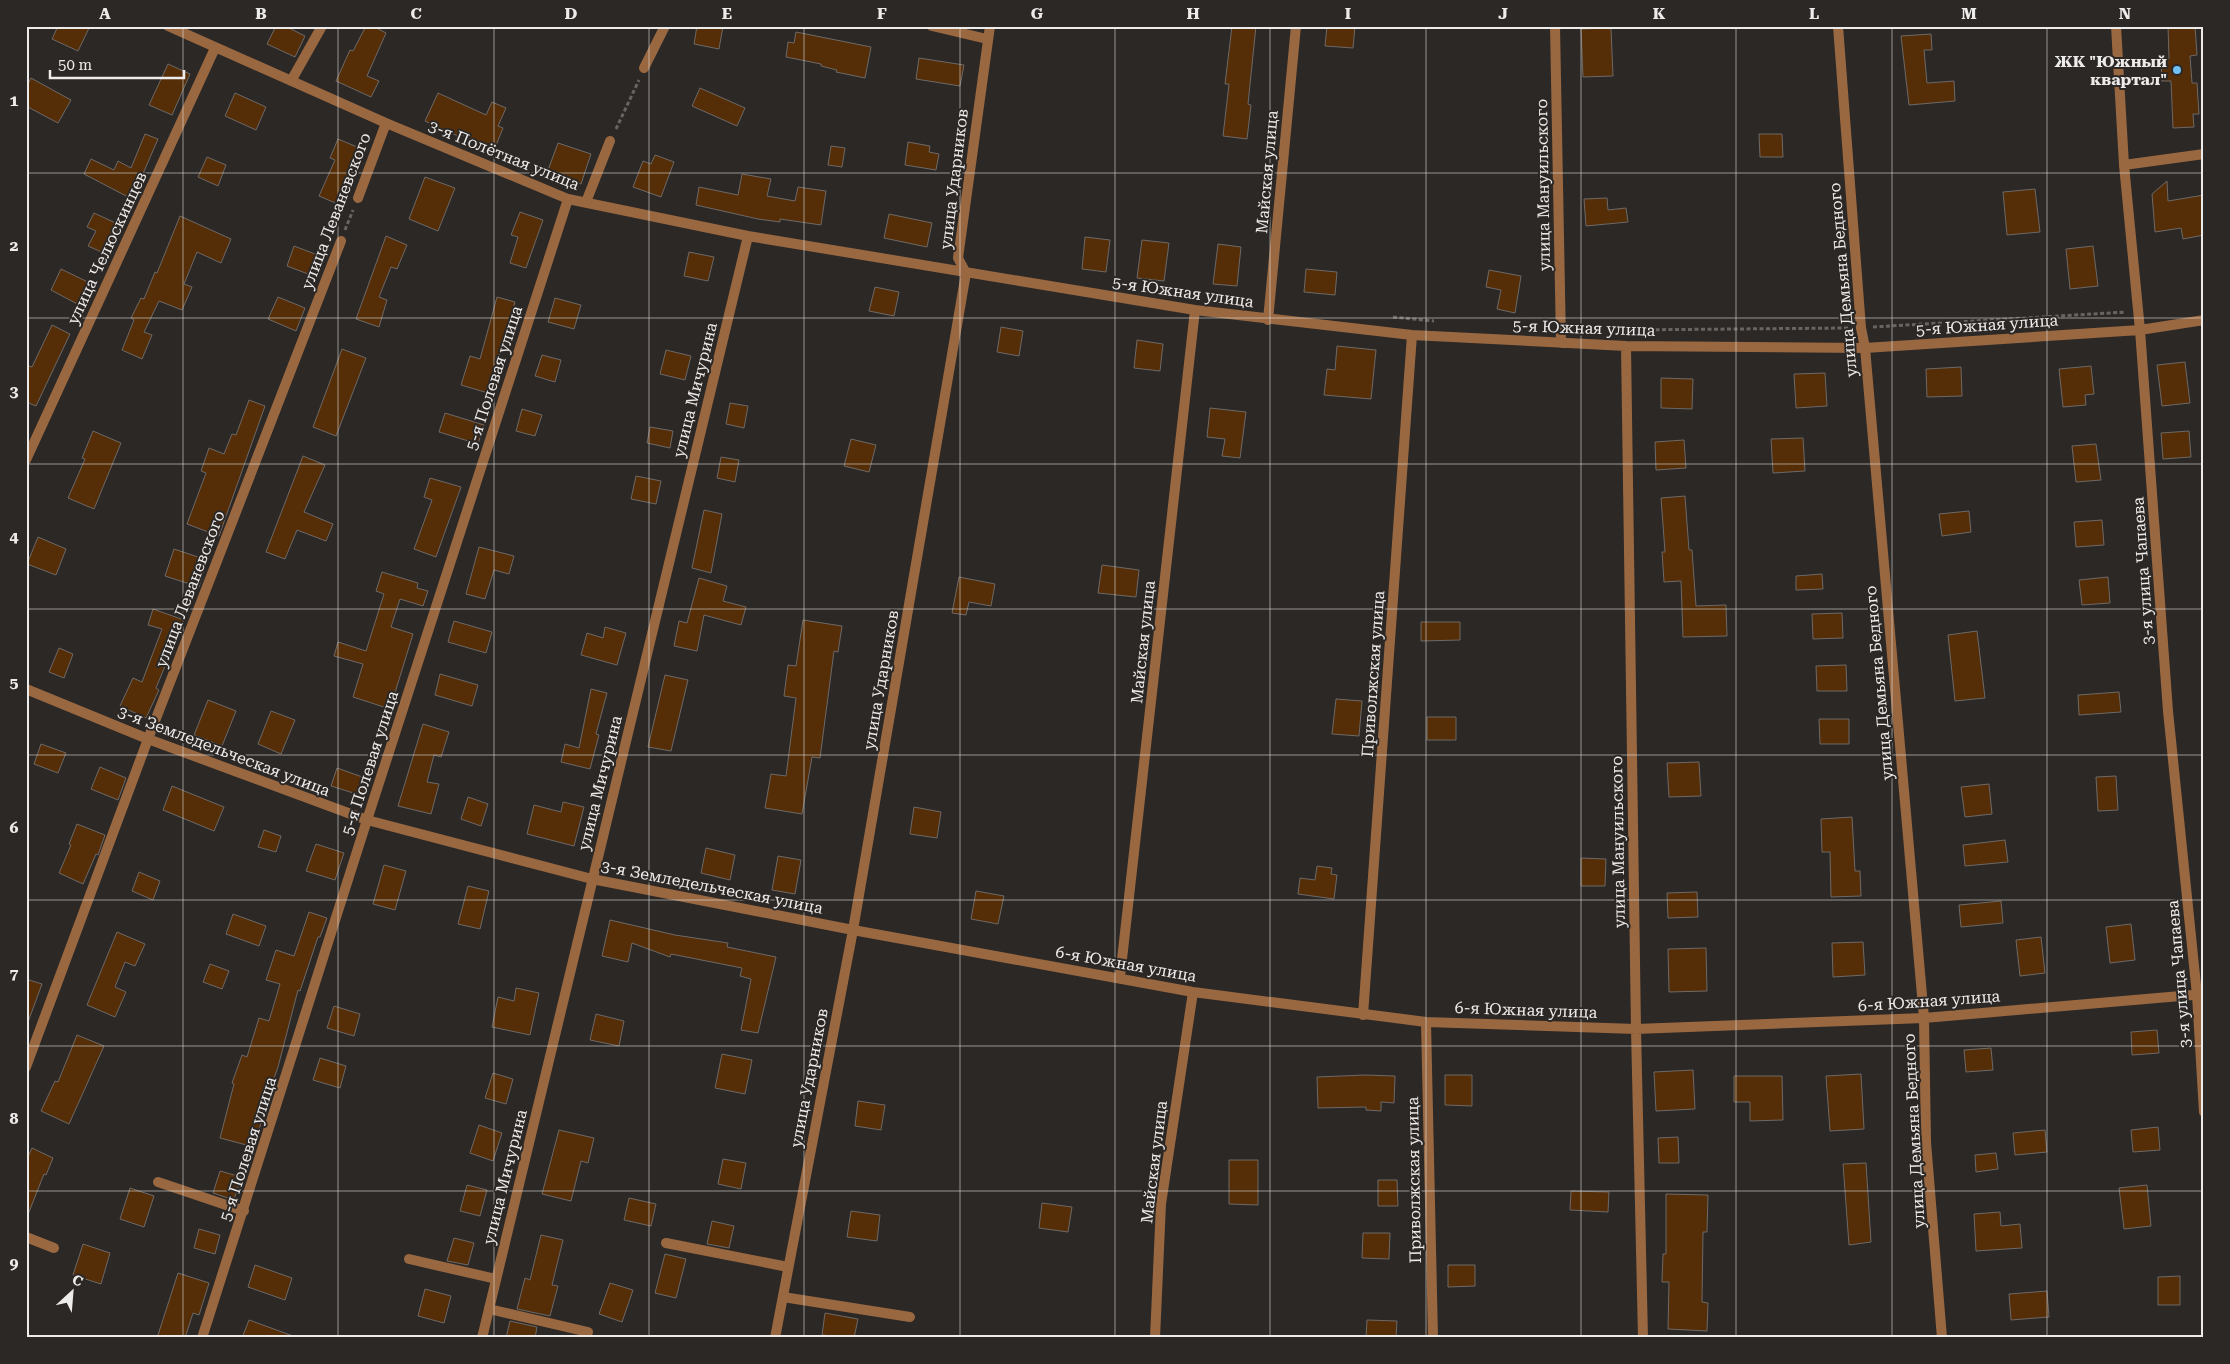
<svg xmlns="http://www.w3.org/2000/svg" width="2230" height="1364" viewBox="0 0 2230 1364" font-family="'Roboto Serif',serif">
	<style>
		.building { fill: #552e08; stroke: #6d6967 }
		.lines { fill: none; stroke-linecap: round; stroke-linejoin: round }
		.path { stroke: #676462; stroke-width: 3; stroke-dasharray: 4 2.5; stroke-linecap: butt }
		.service { stroke: #996841; stroke-width: 10 }
		.minor { stroke: #996841; stroke-width: 10 }
		.grid { fill: none; stroke: #eeeceb; stroke-width: 1; stroke-opacity: 0.55 }
		.poi-dot { fill: #72c1f5; stroke: #2c2826; stroke-width: 2 }
		.labels { text-anchor: middle; dominant-baseline: central; stroke-width: 4; stroke-linejoin: round; paint-order: stroke }
		.poi-label { font-size: 16px; font-weight: bold; fill: #eeeceb; stroke: #2c2826; text-anchor: end }
		.street-label { font-size: 16px; fill: #eeeceb; stroke: #2c2826 }
		.neatline { fill: none; stroke: #eeeceb; stroke-width: 2 }
		.grid-label { font-size: 16px; text-anchor: middle; font-weight: bold; fill: #eeeceb }
	</style>
	<rect width="100%" height="100%" fill="#2c2826"/>
	<path class="building" d="M58,26h32l-12,25 -26,-12z
		M276,26h9l20,10 -10,21 -28,-13z
		M366,26h7l13,7 -19,43 12,5 -8,16 -35,-16 14,-31 3,1z
		M697,26h26l-4,23 -25,-5z
		M1232,26h24l-8,78 3,1 -4,34 -24,-3 6,-52h-4z
		M1327,26h28l-2,22 -28,-2z
		M2168,26h27l2,29 -7,1 2,27h5l2,31h-6l1,13 -21,1 -2,-47h-9l-1,-22h8z
		M1611,28l2,48 -30,1 -2,-48z
		M796,32l75,15 -6,31 -29,-6 1,-2 -16,-4v-2l-35,-7 2,-15 6,1z
		M1931,34l1,16h-8l3,33 27,-2 1,20 -46,4 -8,-69z
		M919,58l45,7 -4,21 -44,-7z
		M168,64l22,10 -18,41 -23,-10z
		M31,78l40,22 -13,23 -32,-17v-18z
		M700,88l45,20 -8,18 -45,-20z
		M235,93l31,14 -10,23 -31,-14z
		M438,93l48,22 6,-13 14,6 -8,18 5,2 -8,20 -36,-14 -1,2 -33,-15z
		M145,134l13,5 -26,60 -48,-25 7,-15 23,11 4,-9 13,7z
		M1759,134h23l1,23h-23z
		M338,139l24,10 -22,56 -21,-9 16,-36 -5,-2z
		M908,142l22,4 -1,6 10,2 -3,16 -31,-5z
		M558,143l33,11 -10,30 -34,-11z
		M831,146l14,2 -3,19 -14,-2z
		M655,155l19,7 -13,35 -28,-10 10,-26 8,3z
		M207,157l19,8 -8,21 -20,-9z
		M742,174l29,5 -4,17 28,5 3,-14 28,4 -5,34 -41,-6v3l-22,-3 -62,-14 3,-18 39,8z
		M425,177l30,11 -17,43 -29,-12z
		M2167,181l1,20 36,-6v40l-21,4 -2,-11 -26,4 -3,-38z
		M2035,189l5,43 -33,3 -4,-43z
		M1607,198l1,12 18,-2 2,14 -42,4 -2,-27z
		M520,212l23,8 -17,48 -16,-5 8,-26 -7,-2z
		M94,213l26,12 -14,29 -18,-8 8,-15 -9,-4z
		M889,214l43,9 -5,24 -43,-9z
		M180,216l51,23 -10,24 -24,-11 -13,32 8,3 -10,23 -23,-9 -15,31 8,3 -10,24 -20,-9 12,-30 -3,-2 10,-20 3,1 11,-27 2,1z
		M386,236l21,9 -10,24 -6,-2 -12,30 8,3 -8,27 -23,-8z
		M1085,237l25,3 -4,32 -24,-3z
		M1142,240l27,3 -5,38 -27,-3z
		M1218,244l23,3 -4,39 -24,-2z
		M294,246l29,11 -7,20 -29,-11z
		M2093,246l5,40 -28,3 -4,-40z
		M689,252l25,5 -6,24 -24,-5z
		M61,269l31,15 -11,22 -30,-16z
		M1306,269l31,3 -2,23 -31,-3z
		M1489,270l32,6 -6,37 -18,-4 4,-19 -15,-3z
		M875,287l24,5 -5,24 -25,-5z
		M278,297l27,11 -9,23 -28,-12z
		M497,297l18,5 -27,91 -27,-8 9,-29 10,3z
		M555,298l26,7 -7,24 -26,-7z
		M52,325l18,9 -34,72 -10,-4v-37l6,2z
		M1001,327l22,4 -4,25 -22,-4z
		M1137,340l26,4 -3,27 -26,-3z
		M1337,346l39,4 -5,49 -47,-4 3,-26 8,1z
		M342,349l24,9 -30,78 -23,-9z
		M666,350l25,6 -6,24 -25,-6z
		M542,355l19,5 -6,22 -20,-6z
		M2185,362l5,41 -28,3 -5,-41z
		M2091,366l3,28 -9,1 1,10 -23,2 -4,-38z
		M1961,367l1,29 -35,1 -1,-28z
		M1825,373l2,33 -31,2 -2,-34z
		M1661,378l32,1 -1,30 -31,-1z
		M249,400l16,6 -46,130 -32,-12 19,-51 -5,-2 8,-23 15,6 8,-20 4,1z
		M730,403l18,3 -4,22 -18,-4z
		M1210,408l36,4 -6,46 -18,-2 3,-17 -18,-2z
		M522,409l20,6 -7,21 -19,-5z
		M445,413l39,12 -6,19 -39,-12z
		M650,427l23,4 -3,17 -23,-5z
		M93,431l28,12 -27,66 -26,-11 17,-39 -3,-1z
		M2189,431l2,26 -28,2 -2,-26z
		M1803,438l2,33 -32,2 -2,-34z
		M851,439l25,6 -7,27 -25,-6z
		M1684,440l2,28 -30,2 -1,-28z
		M2096,444l5,36 -25,2 -4,-36z
		M303,456l22,9 -21,47 29,12 -7,17 -29,-11 -12,29 -19,-7z
		M721,457l18,3 -4,22 -18,-4z
		M636,476l25,5 -5,23 -25,-5z
		M430,478l31,9 -25,70 -22,-8 18,-49 -8,-3z
		M1685,496l4,54h3l4,56 30,-1 1,31 -44,1 -2,-56 -17,1 -2,-30h3l-4,-54z
		M704,510l18,4 -11,59 -19,-5z
		M1969,511l2,21 -29,4 -3,-22z
		M2102,520l2,25 -28,2 -2,-25z
		M38,537l28,12 -10,26 -29,-11z
		M479,547l35,9 -5,18 -15,-4 -9,29 -19,-5z
		M174,549l33,11 -8,27 -34,-11z
		M1102,565l37,5 -3,27 -38,-4z
		M382,572l36,11 -1,5 11,3 -5,15 -23,-7 -9,28 22,7 -23,75 -37,-12 10,-33 -29,-8 4,-14 28,9 18,-57 -8,-3z
		M1822,574l1,15 -27,1v-14z
		M959,577l36,7 -4,22 -22,-4 -3,13 -14,-2z
		M2108,577l2,26 -28,2 -3,-25z
		M699,578l28,8 -4,15 23,6 -5,18 -37,-10 -7,36 -23,-5 5,-25 8,2z
		M153,609l31,11 -28,68 3,2 -13,28 -26,-12 13,-28 9,4 20,-53 -14,-4z
		M1842,613l1,25 -30,1 -1,-25z
		M803,620l39,6 -4,26 -4,-1 -14,107 -8,-1 -10,57 -37,-6 6,-34 15,2 10,-78 -12,-2 4,-31 8,1z
		M454,621l38,11 -6,21 -38,-11z
		M1421,622h39v18l-39,1z
		M605,627l21,6 -9,32 -36,-10 6,-22 16,5z
		M1977,631l8,67 -30,3 -7,-66z
		M59,648l14,6 -9,24 -15,-6z
		M1846,665l1,26h-30l-1,-25z
		M440,674l38,11 -6,21 -37,-11z
		M665,675l23,5 -17,71 -23,-4z
		M591,689l16,4 -11,41 3,1 -9,34 -29,-7 4,-18 14,4z
		M2119,692l2,20 -42,3 -1,-20z
		M1336,699l26,2 -3,35 -27,-2z
		M208,700l28,11 -14,35 -28,-11z
		M271,711l24,9 -14,34 -23,-10z
		M1427,717h29v23h-29z
		M1819,719h30v25h-29z
		M423,724l26,8 -8,25 -7,-2 -7,27 12,2 -8,30 -33,-8z
		M41,744l25,9 -8,20 -24,-9z
		M1699,762l2,34 -32,1 -2,-34z
		M100,767l26,11 -8,22 -27,-11z
		M337,768l31,11 -5,17 -32,-10z
		M2116,776l2,34 -20,1 -2,-34z
		M1989,784l3,30 -27,3 -4,-30z
		M172,786l52,21 -10,24 -51,-21z
		M468,797l20,7 -7,22 -20,-7z
		M563,802l21,5 -10,39 -47,-12 7,-29 27,7z
		M914,807l27,5 -4,26 -27,-4z
		M1852,817l3,54h5l1,25 -30,1 -1,-45h-8l-1,-33z
		M77,824l28,11 -7,20 -2,-1 -13,30 -24,-11 12,-28 -2,-1z
		M264,830l17,6 -5,16 -18,-5z
		M2005,840l3,22 -43,4 -2,-21z
		M316,844l28,9 -9,27 -29,-9z
		M706,848l29,7 -5,25 -29,-7z
		M778,856l23,4 -6,34 -23,-4z
		M1581,858l25,1 -1,27h-24z
		M384,865l22,6 -11,39 -22,-6z
		M1317,866l15,2 -1,6 6,1 -3,24 -36,-5 2,-16 15,2z
		M139,872l21,9 -7,19 -21,-9z
		M468,886l21,5 -9,38 -22,-5z
		M976,891l28,5 -6,28 -27,-5z
		M1697,892l1,25 -30,1 -1,-25z
		M2001,901l2,22 -42,4 -2,-22z
		M309,912l18,6 -7,19h-2l-18,54 -2,-1 -20,77 -17,48 2,1 -9,31 -34,-9 14,-54 -2,-1 10,-28 5,2 12,-39 10,3 11,-37 -14,-4 10,-30 18,6z
		M233,914l33,12 -7,20 -33,-12z
		M610,920l65,15 53,8 -1,4 49,10 -18,76 -17,-3 10,-51 -11,-3 2,-8 -71,-14 -1,3 -38,-14 -4,19 -26,-6z
		M2131,924l4,36 -25,3 -4,-36z
		M117,932l28,12 -10,22 -10,-4 -10,25 11,5 -11,25 -28,-12z
		M2041,937l4,36 -25,3 -4,-36z
		M1863,942l2,33 -32,2 -1,-34z
		M1706,948l1,43 -38,1 -1,-43z
		M210,964l19,7 -7,18 -19,-7z
		M26,979l16,5 -14,38 -2,-1z
		M516,988l23,5 -9,42 -38,-8 6,-30 16,4z
		M334,1006l26,8 -6,22 -27,-8z
		M596,1014l28,7 -5,25 -29,-6z
		M2157,1030l2,23 -27,2 -1,-23z
		M77,1035l27,11 -35,78 -28,-13 14,-30 3,1z
		M1991,1048l2,22 -27,2 -2,-22z
		M722,1054l30,6 -7,34 -30,-6z
		M320,1058l26,8 -6,22 -27,-8z
		M1693,1070l2,39 -39,2 -2,-39z
		M493,1073l20,6 -7,25 -21,-6z
		M1861,1074l3,55 -34,2 -4,-55z
		M1365,1075l30,1 -1,27 -13,-1v9l-15,-1v-3l-48,1 -1,-31z
		M1445,1075h27v31l-27,-1z
		M1734,1076h48l1,44 -33,1v-19h-16z
		M858,1101l27,4 -4,25 -26,-4z
		M479,1125l23,8 -9,28 -23,-8z
		M2158,1127l2,23 -27,2 -2,-22z
		M559,1130l35,8 -6,25 -7,-2 -10,40 -29,-7z
		M2045,1130l2,22 -32,3 -2,-22z
		M1678,1137l1,26h-20l-1,-25z
		M32,1148l21,10 -7,17 -2,-1 -17,43 -1,-56z
		M1996,1153l2,16 -22,3 -1,-17z
		M723,1159l23,4 -5,26 -23,-5z
		M1229,1160h29v45l-29,-1z
		M1866,1163l5,79 -22,3 -6,-81z
		M220,1171l21,6 -7,23 -21,-7z
		M1378,1180h19l1,26h-20z
		M467,1185l20,5 -7,26 -20,-5z
		M2147,1185l4,41 -27,3 -5,-41z
		M130,1188l24,8 -10,31 -24,-8z
		M1571,1191l38,1 -1,20 -38,-2z
		M1666,1194l42,1 -1,37h-4l-1,70 6,1 -1,28 -39,-2 1,-47h-7l1,-28h3z
		M629,1198l27,6 -5,22 -27,-6z
		M1042,1203l30,4 -4,25 -29,-4z
		M851,1211l29,4 -3,26 -30,-4z
		M2000,1212l1,14 19,-2 2,24 -46,3 -2,-37z
		M712,1221l22,5 -5,22 -22,-4z
		M199,1229l21,6 -5,19 -21,-6z
		M1363,1233h27l-1,26 -27,-1z
		M541,1235l22,5 -11,45 6,1 -8,30 -33,-7 8,-31 5,2z
		M454,1238l20,5 -6,22 -21,-4z
		M83,1244l27,9 -9,31 -28,-9z
		M665,1254l21,5 -10,39 -21,-5z
		M255,1265l37,13 -7,22 -37,-13z
		M1448,1265h27v21l-27,1z
		M178,1273l31,10 -10,32 -6,-2 -8,25h-28z
		M2180,1276v29h-22v-28z
		M610,1283l23,7 -11,32 -23,-8z
		M425,1289l26,7 -7,27 -26,-7z
		M2047,1291l2,26 -38,3 -2,-26z
		M825,1313l33,6 -4,19 -32,-3z
		M249,1320l44,16v2h-51z
		M1367,1320l30,1 -1,17h-30z
		M510,1321l27,6 -2,11h-29z"/>
	<g class="lines">
		<path class="path" d="M616,129l23,-49
			M345,230l8,-20
			M1393,317l41,4
			M1873,327l253,-15
			M1623,330l226,-2"/>
		<path class="service" d="M2124,165l80,-11
			M158,1182l86,29
			M26,1237l28,11
			M666,1243l122,24
			M409,1259l87,20
			M783,1297l127,20
			M489,1309l99,23"/>
		<path class="minor" d="M168,26l218,97 182,76 180,37 447,74 217,25 214,11 239,2 275,-18 64,-10
			M932,26l55,13
			M1555,26l6,317
			M1838,26l23,302 4,20 59,670 2,124 16,196
			M2116,26l8,139 16,165 28,381 29,284 7,117
			M644,68l21,-42
			M291,81l31,-55
			M358,198l28,-75
			M586,202l24,-61
			M1268,320l28,-294
			M1626,346l10,683 7,309
			M26,460l189,-412
			M26,689l122,50 219,81 225,59 261,51 340,62 233,30 210,7 288,-11 280,-24
			M1120,977l75,-667
			M1363,1015l49,-680
			M1426,1022l7,316
			M26,1067l122,-328 193,-498
			M202,1338l165,-518 201,-621
			M482,1338l266,-1102
			M775,1338l78,-408 113,-657 -8,-15 32,-232
			M1155,1338l6,-134 32,-212"/>
	</g>
	<path class="grid" d="M183,26v1312M338,26v1312M494,26v1312M649,26v1312M804,26v1312M960,26v1312M1115,26v1312M1270,26v1312M1426,26v1312M1581,26v1312M1736,26v1312M1892,26v1312M2047,26v1312M26,173h2178M26,318h2178M26,464h2178M26,609h2178M26,755h2178M26,900h2178M26,1046h2178M26,1191h2178"/>
	<circle class="poi-dot" cx="2177" cy="70" r="5"/>
	<g class="labels">
		<g class="poi-label">
			<text x="2167" y="61">ЖК "Южный<tspan x="2167" dy="18">квартал"</tspan></text>
		</g>
		<g class="street-label">
			<text transform="translate(504 155) rotate(22)">3-я Полётная улица</text>
			<text transform="translate(1267 172) rotate(-85)">Майская улица</text>
			<text transform="translate(954 179) rotate(-83)">улица Ударников</text>
			<text transform="translate(1543 185) rotate(-91)">улица Мануильского</text>
			<text transform="translate(336 211) rotate(-69)">улица Леваневского</text>
			<text transform="translate(107 248) rotate(-65)">улица Челюскинцев</text>
			<text transform="translate(1843 280) rotate(-95)">улица Демьяна Бедного</text>
			<text transform="translate(1183 292) rotate(8)">5-я Южная улица</text>
			<text transform="translate(1987 325) rotate(-4)">5-я Южная улица</text>
			<text transform="translate(1584 328) rotate(2)">5-я Южная улица</text>
			<text transform="translate(494 378) rotate(-72)">5-я Полевая улица</text>
			<text transform="translate(695 390) rotate(-76)">улица Мичурина</text>
			<text transform="translate(2143 571) rotate(-94)">3-я улица Чапаева</text>
			<text transform="translate(190 589) rotate(-69)">улица Леваневского</text>
			<text transform="translate(1143 642) rotate(-84)">Майская улица</text>
			<text transform="translate(1373 674) rotate(-86)">Приволжская улица</text>
			<text transform="translate(881 680) rotate(-80)">улица Ударников</text>
			<text transform="translate(1879 683) rotate(-95)">улица Демьяна Бедного</text>
			<text transform="translate(224 751) rotate(21)">3-я Земледельческая улица</text>
			<text transform="translate(370 763) rotate(-72)">5-я Полевая улица</text>
			<text transform="translate(600 783) rotate(-76)">улица Мичурина</text>
			<text transform="translate(1618 842) rotate(-91)">улица Мануильского</text>
			<text transform="translate(712 887) rotate(11)">3-я Земледельческая улица</text>
			<text transform="translate(1126 964) rotate(10)">6-я Южная улица</text>
			<text transform="translate(2179 974) rotate(-95)">3-я улица Чапаева</text>
			<text transform="translate(1929 1001) rotate(-4)">6-я Южная улица</text>
			<text transform="translate(1526 1010) rotate(2)">6-я Южная улица</text>
			<text transform="translate(809 1078) rotate(-79)">улица Ударников</text>
			<text transform="translate(1914 1131) rotate(-93)">улица Демьяна Бедного</text>
			<text transform="translate(248 1149) rotate(-72)">5-я Полевая улица</text>
			<text transform="translate(1154 1162) rotate(-83)">Майская улица</text>
			<text transform="translate(505 1177) rotate(-76)">улица Мичурина</text>
			<text transform="translate(1414 1180) rotate(-91)">Приволжская улица</text>
		</g>
	</g>
	<rect width="2230" height="1364" fill="none" stroke="#2c2826" stroke-width="55"/>
	<g transform="translate(72 1292) rotate(26)" stroke="#2c2826" stroke-width="4" paint-order="stroke">
	<path d="M0-4L9 19L0 12L-9 19Z" fill="#eeeceb"/>
	<text y="-8" font-size="14" font-weight="bold" text-anchor="middle" fill="#eeeceb">С</text>
	</g>
	<path d="M50 70v8h134v-8" fill="none" stroke="#eeeceb" stroke-width="2.5"/>
	<text x="58" y="70" font-size="15" fill="#eeeceb" stroke="#2c2826" stroke-width="4" paint-order="stroke">50 m</text>
	<rect x="28" y="28" width="2174" height="1308" class="neatline"/>
	<g class="grid-label">
		<text x="105" y="19">A</text>
		<text x="261" y="19">B</text>
		<text x="416" y="19">C</text>
		<text x="571" y="19">D</text>
		<text x="727" y="19">E</text>
		<text x="882" y="19">F</text>
		<text x="1037" y="19">G</text>
		<text x="1193" y="19">H</text>
		<text x="1348" y="19">I</text>
		<text x="1503" y="19">J</text>
		<text x="1659" y="19">K</text>
		<text x="1814" y="19">L</text>
		<text x="1969" y="19">M</text>
		<text x="2125" y="19">N</text>
		<text x="14" y="106">1</text>
		<text x="14" y="251">2</text>
		<text x="14" y="397">3</text>
		<text x="14" y="542">4</text>
		<text x="14" y="688">5</text>
		<text x="14" y="833">6</text>
		<text x="14" y="979">7</text>
		<text x="14" y="1124">8</text>
		<text x="14" y="1269">9</text>
	</g>
</svg>
